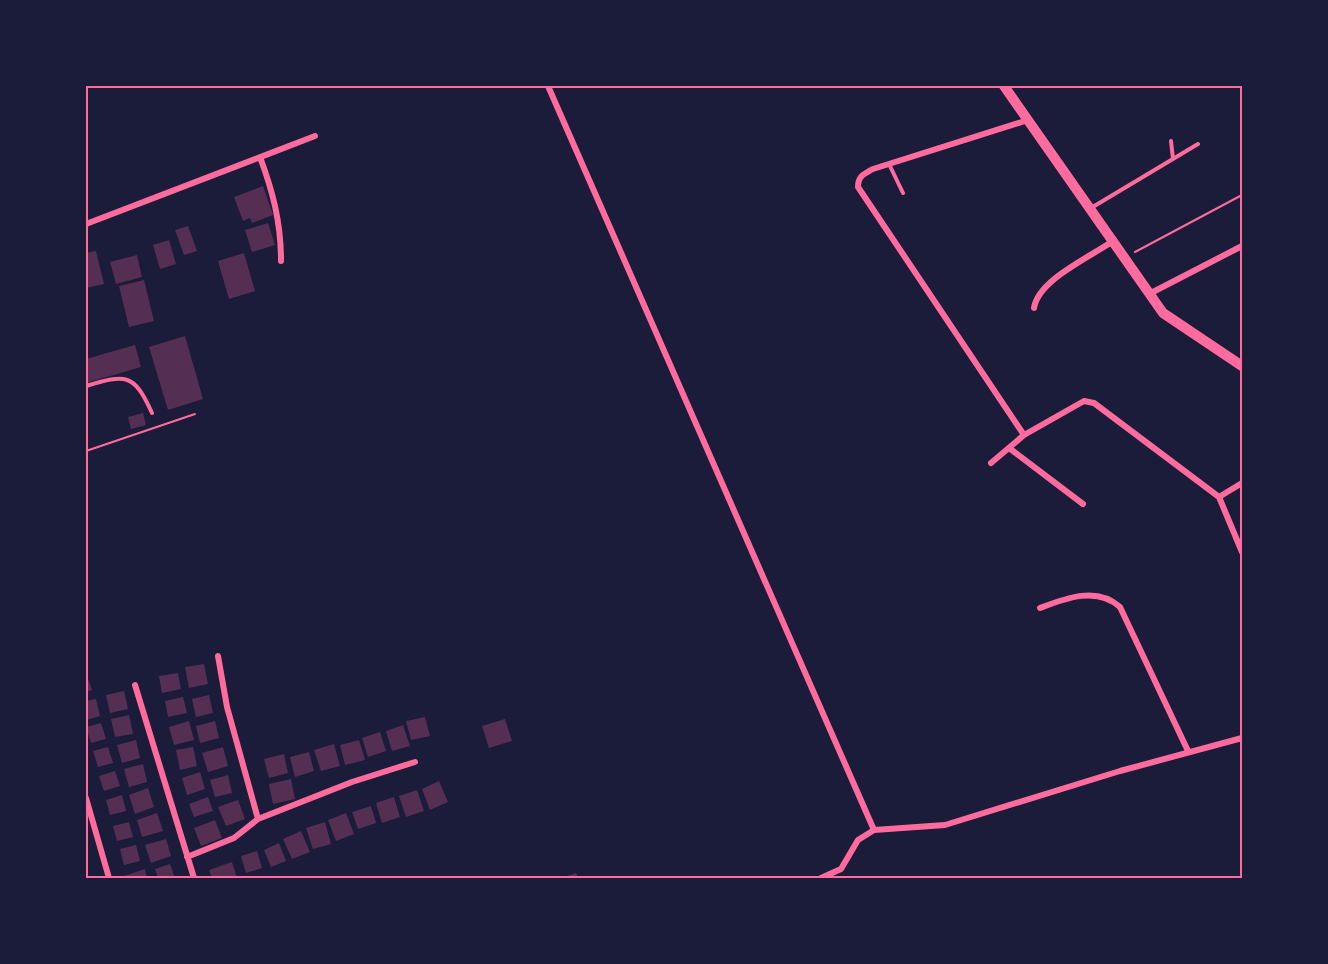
<svg xmlns="http://www.w3.org/2000/svg" width="1328" height="964" viewBox="0 0 1328 964" font-family="Helvetica,sans-serif">
	<style>
		.building { fill: #542f53 }
		.lines { fill: none; stroke-linecap: round; stroke-linejoin: round }
		.path { stroke: #ff6b9d; stroke-width: 2 }
		.service { stroke: #ff6b9d; stroke-width: 4 }
		.minor { stroke: #ff6b9d; stroke-width: 6 }
		.tertiary { stroke: #ff6b9d; stroke-width: 10 }
		.neatline { fill: none; stroke: #ff6b9d; stroke-width: 2 }
	</style>
	<rect width="100%" height="100%" fill="#1b1b3a"/>
	<path class="building" d="M263,186l10,29 -21,8 -2,-5 -7,3 -9,-24z
		M268,223l7,22 -23,7 -7,-22z
		M188,226l9,25 -13,4 -9,-25z
		M169,240l7,24 -16,5 -7,-24z
		M96,251l8,33 -18,4v-35z
		M244,253l11,38 -26,8 -11,-38z
		M137,255l5,22 -26,7 -6,-22z
		M144,280l10,41 -25,6 -10,-41z
		M185,336l18,63 -35,11 -19,-63z
		M135,345l6,22 -55,16v-24z
		M143,413l3,12 -15,4 -3,-12z
		M204,664l4,20 -19,4 -4,-21z
		M178,673l3,16 -19,4 -3,-17z
		M87,676l5,14 -6,2v-15z
		M124,691l4,18 -18,4 -4,-18z
		M209,695l4,18 -17,4 -4,-18z
		M183,697l4,16 -19,4 -3,-16z
		M96,699l4,17 -14,4v-19z
		M129,715l4,19 -18,3 -4,-18z
		M425,717l5,19 -19,4 -5,-19z
		M505,719l7,22 -23,7 -7,-22z
		M189,721l5,19 -20,5 -5,-18z
		M215,721l4,17 -19,5 -4,-17z
		M101,723l5,16 -15,4 -5,-16z
		M403,725l7,21 -18,5 -6,-20z
		M380,732l6,19 -18,6 -6,-19z
		M136,740l4,18 -18,5 -5,-18z
		M359,740l6,20 -20,5 -5,-20z
		M334,744l6,22 -19,5 -7,-21z
		M108,747l5,16 -15,4 -5,-16z
		M193,747l4,19 -17,4 -4,-20z
		M223,747l5,19 -20,6 -6,-19z
		M309,752l5,19 -19,6 -5,-20z
		M284,754l4,19 -19,5 -5,-19z
		M143,764l4,18 -18,5 -5,-18z
		M115,771l5,15 -16,5 -5,-15z
		M200,772l5,17 -18,6 -5,-17z
		M228,775l4,18 -17,4 -5,-17z
		M291,779l4,20 -22,5 -4,-20z
		M439,781l9,21 -18,8 -8,-21z
		M148,788l6,19 -19,7 -6,-19z
		M417,790l7,21 -18,6 -7,-21z
		M122,795l4,16 -16,4 -4,-15z
		M208,797l5,14 -19,6 -5,-13z
		M394,797l6,20 -18,6 -6,-20z
		M238,800l7,19 -19,7 -8,-19z
		M371,806l5,17 -18,6 -6,-17z
		M157,813l6,18 -21,6 -5,-17z
		M346,813l8,21 -18,7 -8,-21z
		M215,820l7,18 -21,8 -7,-18z
		M129,822l4,15 -16,4 -4,-15z
		M325,822l6,22 -18,5 -7,-21z
		M301,831l9,21 -18,7 -9,-20z
		M166,839l5,17 -20,7 -6,-18z
		M279,843l7,18 -15,6 -7,-17z
		M136,845l4,16 -16,4 -4,-16z
		M257,851l5,17 -16,5 -5,-17z
		M232,862l5,16h-25l-3,-8z
		M170,864l5,14h-17l-3,-9z
		M145,869l2,9h-22l-1,-2z
		M576,873l2,5h-16z"/>
	<g class="lines">
		<path class="path" d="M1135,252l107,-57
			M86,451l109,-37"/>
		<path class="service" d="M1171,141l2,18
			M889,164l14,29
			M1091,208l107,-64
			M86,386c40,-12 48,-13 66,27"/>
		<path class="minor" d="M548,86l326,744
			M260,157c13,35 21,66 21,104
			M86,224l229,-88
			M1149,294l93,-48
			M1034,308c4,-28 56,-51 79,-67
			M1024,435l-166,-248c0,-11 6,-13 15,-18l155,-49
			M1009,448l74,56
			M991,463l33,-28 60,-34 10,2 125,94 23,-14
			M1219,497l23,55
			M1040,608c26,-10 57,-22 80,-1l68,144
			M218,656l9,51 31,112
			M135,685l59,193
			M86,798l23,80
			M187,857l47,-19 24,-19 94,-37 63,-20
			M821,878l20,-9 17,-29 16,-10 71,-5 175,-54 122,-33"/>
		<path class="tertiary" d="M1004,86l159,227 79,53"/>
	</g>
	<rect width="1328" height="964" fill="none" stroke="#1b1b3a" stroke-width="174"/>
	<rect x="87" y="87" width="1154" height="790" class="neatline"/>
</svg>
